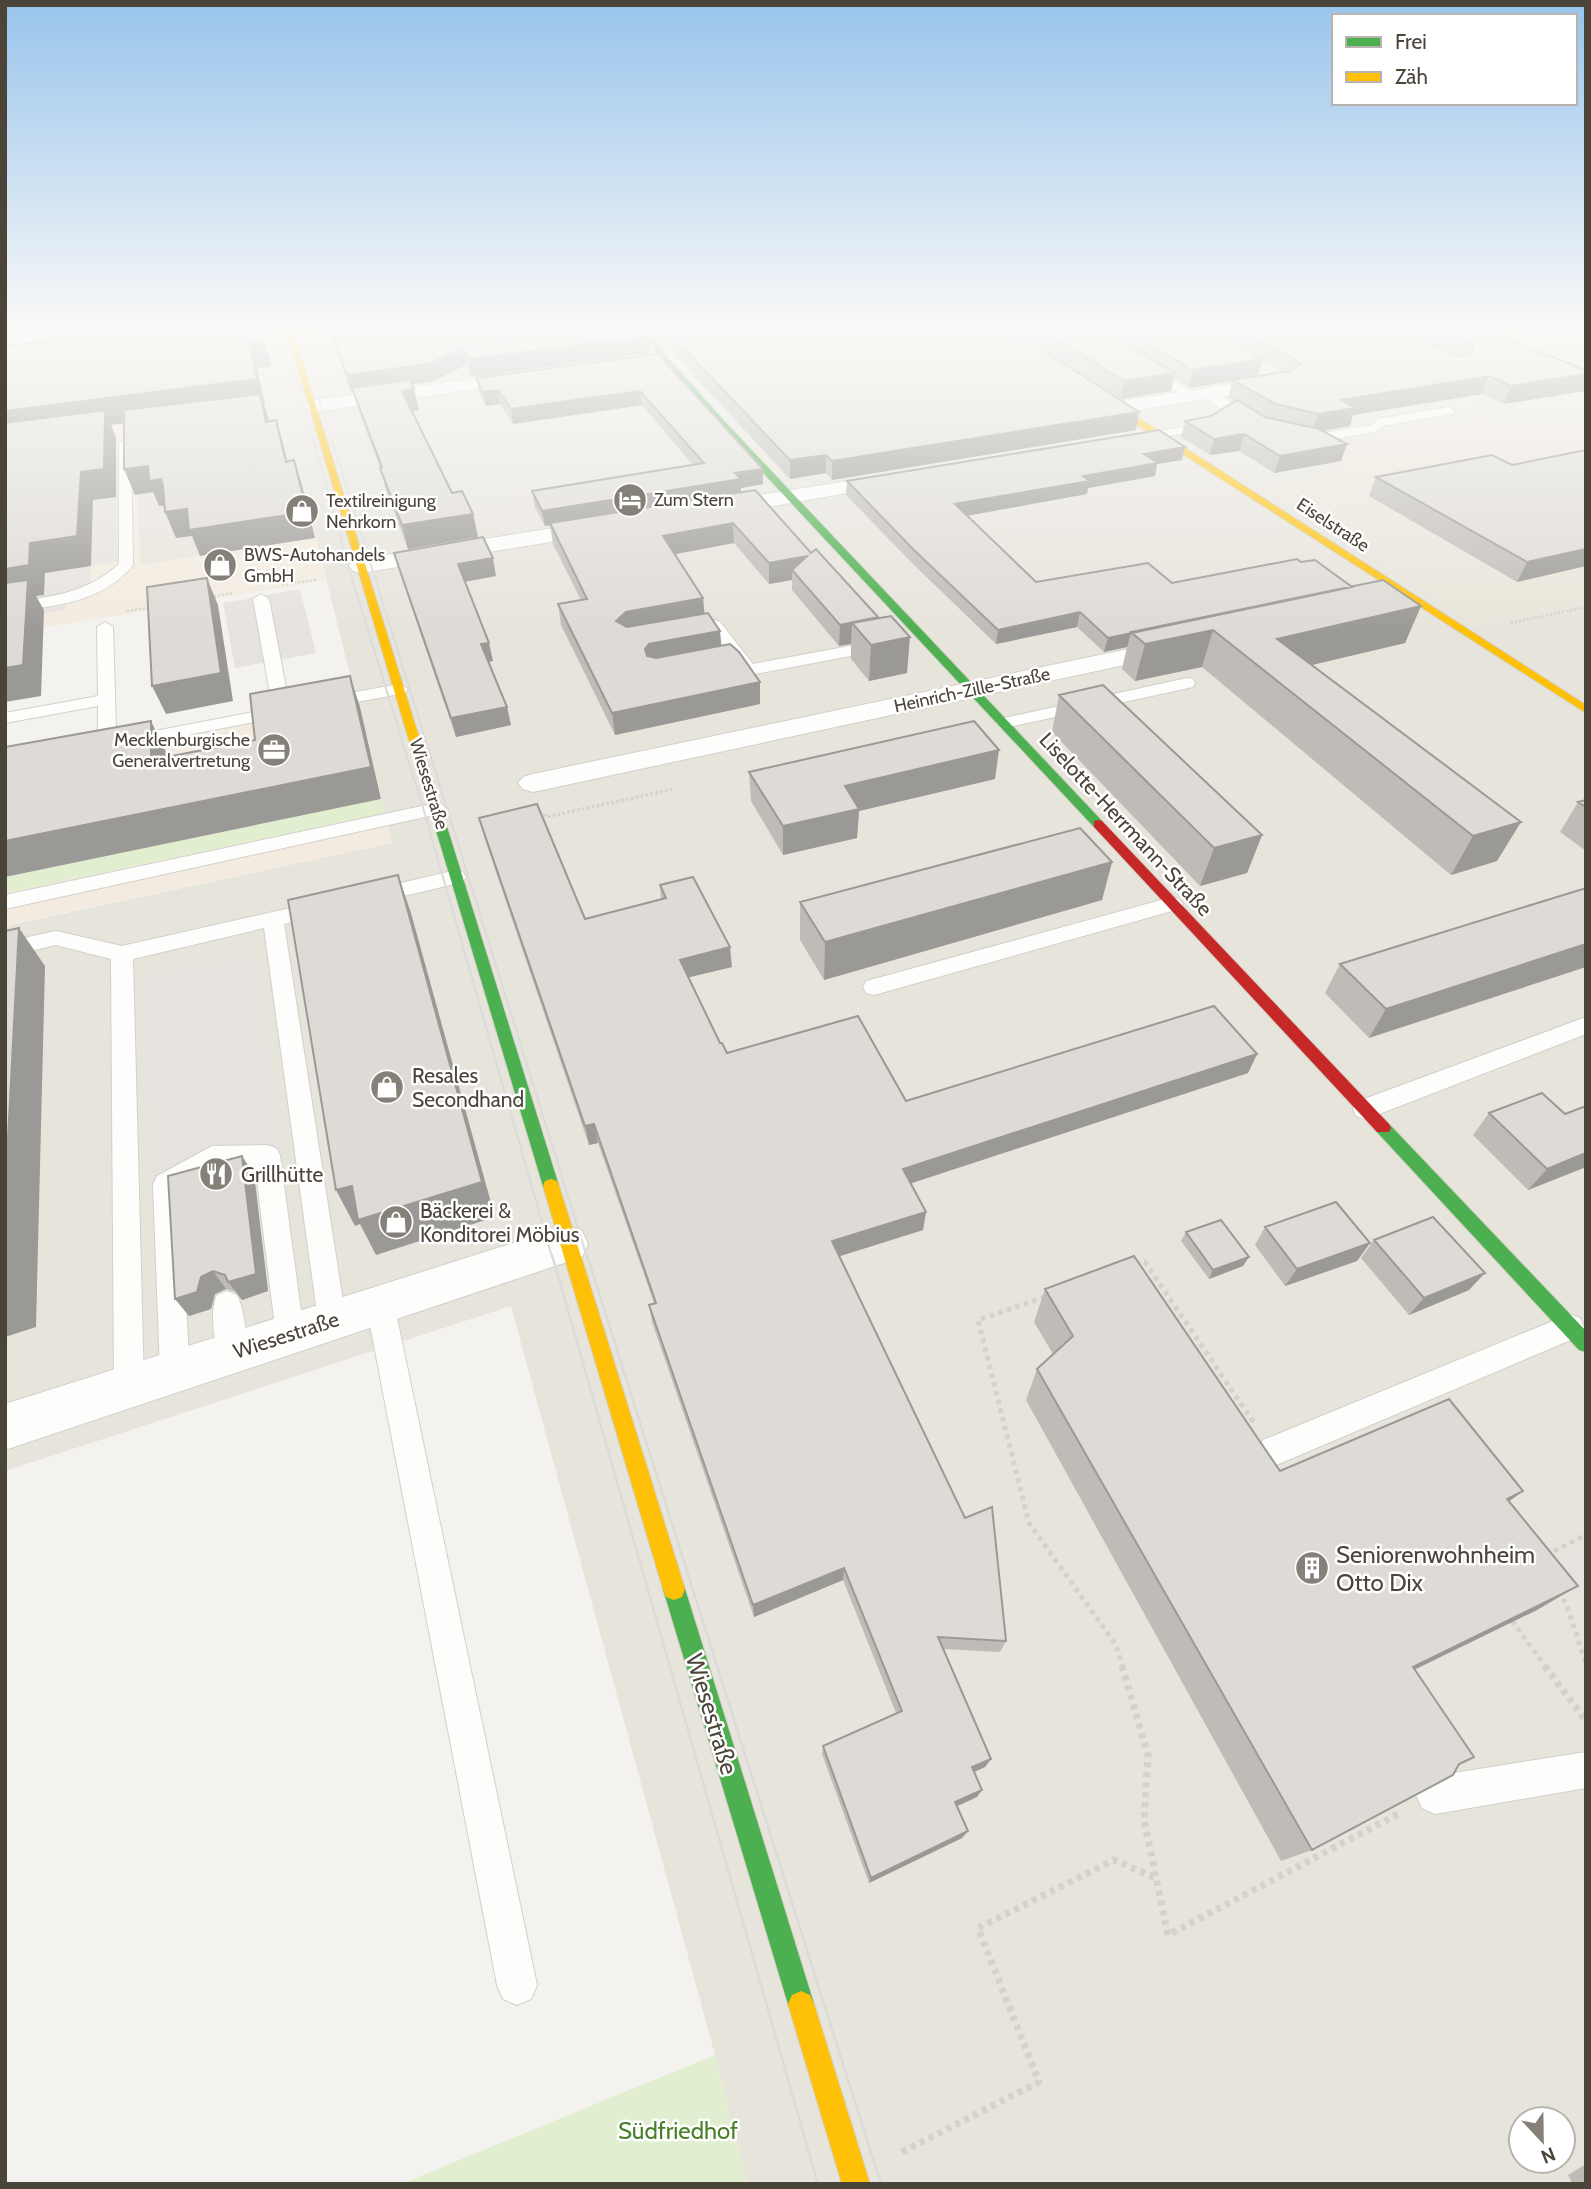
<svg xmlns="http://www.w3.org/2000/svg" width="1591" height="2189" viewBox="0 0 1591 2189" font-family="Cabin,sans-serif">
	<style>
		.residential { fill: #e7e4dc; fill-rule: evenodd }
		.commercial { fill: #f3ebdf }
		.education { fill: #eae5da }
		.green { fill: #e1eecf }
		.parking { fill: #e6e3df }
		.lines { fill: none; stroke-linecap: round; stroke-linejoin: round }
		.lane-casing { stroke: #d2d0cb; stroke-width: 2 }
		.street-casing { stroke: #d2d0cb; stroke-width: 2 }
		.fast-casing { stroke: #d3cfc5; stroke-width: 2 }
		.slow-casing { stroke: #d3cfc5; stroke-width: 2 }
		.jam-casing { stroke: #d3cfc5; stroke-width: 2 }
		.path-far4 { stroke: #d3d2cc; stroke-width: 2; stroke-dasharray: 2 2; stroke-linecap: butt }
		.path-far3 { stroke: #d3d2cc; stroke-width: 2.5; stroke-dasharray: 2 2; stroke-linecap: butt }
		.path-far2 { stroke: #d3d2cc; stroke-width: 3.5; stroke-dasharray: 2.5 2.5; stroke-linecap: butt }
		.path-far1 { stroke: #d3d2cc; stroke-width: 5; stroke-dasharray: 4.5 4.5; stroke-linecap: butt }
		.path { stroke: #d3d2cc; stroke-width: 7; stroke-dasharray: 5 5; stroke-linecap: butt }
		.lane { fill: #fdfdfc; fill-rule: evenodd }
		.street { fill: #fdfdfc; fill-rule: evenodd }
		.fast { fill: #4caf50; fill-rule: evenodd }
		.slow { fill: #ffc107; fill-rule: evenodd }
		.jam { fill: #c62828; fill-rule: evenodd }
		.tram-far1 { stroke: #dbdbda; stroke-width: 2 }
		.tram { stroke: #dbdbda; stroke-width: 2.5 }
		.wall { fill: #bfbcb8; fill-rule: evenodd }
		.shaded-wall { fill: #9b9996 }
		.building { fill: #dedbd6; stroke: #9b9996; stroke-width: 2 }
		.labels { text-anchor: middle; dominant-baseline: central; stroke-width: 5; stroke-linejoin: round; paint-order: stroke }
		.far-poi-label { font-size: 18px; fill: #4b4439; stroke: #fff; text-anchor: start }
		.far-street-label { font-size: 18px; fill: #4b4439; stroke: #fff }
		.street-label { font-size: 21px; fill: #4b4439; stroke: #fff }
		.poi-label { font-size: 21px; fill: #4b4439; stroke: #fff; text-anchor: start }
		.near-poi-label { font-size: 24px; fill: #4b4439; stroke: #fff; text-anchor: start }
		.near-street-label { font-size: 24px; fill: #4b4439; stroke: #fff }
		.near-park-label { font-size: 24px; fill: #4a7f2a; stroke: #fff }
	</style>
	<rect width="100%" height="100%" fill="#f4f2ee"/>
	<path class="residential" d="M133,326h1429l24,7v1851h-839l-32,-129 -204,-749 -506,165v-545l387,-83 -76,-305 -176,27zM1521,2119h42v42h-42z"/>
	<path class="commercial" d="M5,326h128l7,239 176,-27 11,42 -322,54z
		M298,705l3,13 59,-11 32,136 -387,82v-163z"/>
	<path class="education" d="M1485,416l23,11 78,1v174l-109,23 -216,-136 83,-18 -26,-24z"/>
	<path class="green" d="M381,799l4,14 -380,80v-16z
		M715,2055l32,129h-346z"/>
	<path class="parking" d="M50,326h69l-1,5 -70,8z
		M1247,392l13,9 -101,15 -13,-9z
		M126,456l1,104 -36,6 -1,29 -24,3 -1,12 -60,10v-41l86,-14 4,-105z
		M300,589l16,64 -81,15 -12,-65z
		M256,952l27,198 -132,37 -10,-207z
		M1586,1543v63l-36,-45z"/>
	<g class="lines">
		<g class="lane-casing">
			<path id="lane" d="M1141,366h8l49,30 -10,2 -47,-28z
				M1205,392h8l20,11 -1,11 -27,16 -51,8v-6l43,-8 25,-15 -17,-13z
				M1449,407l6,4 -2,3 -71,12 -7,6 -63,11 -18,-7 6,-4 12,3 59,-10 7,-6z
				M125,439l6,4 2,122c-31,39 -82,41 -128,48v-10c43,-6 80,-8 114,-39v-121z
				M261,594l8,5 20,104 -2,3 7,5 -3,4 -166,32 -6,-1 -3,-4 2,-3 -11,1 -9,-5v-29l-93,17v-10l93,-17 -1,-69 8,-5 8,5 3,101 22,-1 3,4 -2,3 120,-23 -7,-5 3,-4 16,-3 -18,-100z
				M714,620l6,2 33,42 129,-24 8,5 -8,5 -132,25 -14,-6 -26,-38 -19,3 -8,-5 2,-3z
				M1187,678l6,1 2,4 -2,4 -189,41 -9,-5 9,-5z
				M399,684l9,5 -3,4 -81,15 -9,-5 9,-5z
				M436,803l7,2 3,4 -3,4 -438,96v-14z
				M456,870l7,2 3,5 -3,5 -93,22 -7,-2 -3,-5 3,-5z
				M1172,897l7,2 4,5 -4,5 -305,86 -8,-2 -3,-6 3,-6 8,-2z
				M321,901l7,2 4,5 -4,5 -44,11 62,396 -4,9 -10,4 -10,-4 -4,-9 -54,-392 -131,31 11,427 -4,10 -11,4 -11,-4 -4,-10 -3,-427 -55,-14 -51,12v-15l51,-11 66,15z
				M1586,1017v17l-212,82 -9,3 -9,-3 -3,-7 3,-7z
				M267,1145l9,3 4,7 24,179 -4,9 -10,4 -10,-4 -4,-9 -21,-169 -39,1 -37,23 11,182 -5,10 -10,4 -10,-4 -5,-10 -7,-187 4,-8 55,-30z
				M227,1291l10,4c8,17 13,50 5,67l-10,4 -10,-4c-8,-17 -13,-50 -5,-67z
				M380,1291l10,4 4,9 143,681 -6,14 -14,6 -14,-6 -6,-14 -131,-681 4,-9z
				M1570,1314l10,4 4,9 -4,9 -306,130 -11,-4 -5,-11 5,-11z
				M1586,1752v36l-151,26 -13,-6 -6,-13 6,-13 13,-6z"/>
		</g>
		<g class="street-casing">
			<path id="street" d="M22,326h16l-5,27 -3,4 -25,8v-11l11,-4z
				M527,372l6,1 3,4 -3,4 -220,31 -9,-6 9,-6z
				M1280,377l9,5 -3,4 -170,28 -9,-6 9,-6z
				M897,473l7,2 3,4 -3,4 -193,34 -8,-2 -3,-5 3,-5 8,-2z
				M603,520l8,2 3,5 -3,5 -250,41 -8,-2 -4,-5 4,-5 8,-2z
				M1176,639l9,3 4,5 -4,5 -652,140 -10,-3 -5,-6 5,-6 10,-3z
				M567,1226l15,5 6,13 -6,13 -577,193v-46z"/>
		</g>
		<g class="fast-casing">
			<path id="fast" d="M640,326h6l22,32 59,66 375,397v6h-8l-373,-399 -59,-67z
				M441,823l6,4 112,359 -2,5 -6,2 -6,-2 -2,-5 -108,-359z
				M1383,1122l6,2 197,207v21l-7,-2 -202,-218 -2,-4 2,-4z
				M674,1578l8,3 3,8 129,415 -4,9 -9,4 -9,-4 -4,-9 -125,-415 3,-8z"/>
		</g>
		<g class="slow-casing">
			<path id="slow" d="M285,326h6l156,501 -2,3h-8l-2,-3z
				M1092,392h6l488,313v8l-494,-317z
				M551,1179l6,2 2,5 126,403 -3,8 -8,3 -8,-3 -3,-8 -120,-403 2,-5z
				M801,1991l9,4 4,9 56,180h-28l-54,-180 4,-9z"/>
		</g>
		<g class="jam-casing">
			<path id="jam" d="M1098,820l4,1 287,303 2,4 -2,4h-12l-283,-305v-6z"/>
		</g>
		<path class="path-far4" d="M1477,405l26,-4"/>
		<path class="path-far3" d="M282,585l34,-5
			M210,597l22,-4
			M127,611l26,-4
			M1511,623l75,-16"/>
		<path class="path-far2" d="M545,814l1,3 128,-28"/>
		<path class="path-far1" d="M1136,1265l9,-3 109,161
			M1045,1297l-67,23 51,203 87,122 7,22
			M1546,1555l40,-20
			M1557,1592l9,11 20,61
			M1512,1621l34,46"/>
		<path class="path" d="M1122,1666l26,89 -4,65 24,115 232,-122
			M1545,1666l41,55
			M902,2152l137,-70 -61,-154 136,-68 42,18"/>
		<use href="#lane" class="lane"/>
		<use href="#street" class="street"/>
		<use href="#fast" class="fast"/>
		<use href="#slow" class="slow"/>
		<use href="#jam" class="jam"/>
		<path class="tram-far1" d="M282,326l67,243 75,242 128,446
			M293,326l28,79 266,852"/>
		<path class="tram" d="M552,1255l266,929
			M587,1255l294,929"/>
	</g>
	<path class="wall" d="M327,326h44l4,10 275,17 -179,24 -5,-12 -35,17 -19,2 2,5 5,21 -7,1 40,82 21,21 5,23 -70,12 -22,-59 -6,-22 -22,-59 -5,-17h-2z
		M653,326h352l134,86 -3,18 -304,50 -6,-7 -36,6 -117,-126z
		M1007,326h383l33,15 -23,-11 2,-4h70l112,65 -80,13 -22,-10 -129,21 -3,11 -27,5 18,30 -67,12 -35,-22 -29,4 -29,-18 4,-16 26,-5 23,-14 -6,-4 4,-17 -43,7 -16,-10 -2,13 -50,8zM1262,361l20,11 -24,4z
		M658,354l105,115v15l-22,4v4l166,181 -38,8 -18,-22v-15l-12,2 -47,-56v-10l-23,4 -35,-41 -59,11 28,44 1,15 17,33 39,36v22l-145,31 -54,-110 -3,-21 23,-4 -28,-56 -3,-19 -5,1 -10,-19 -3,-16 161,-26 -51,-60 -129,19 -13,-20 -14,2 -7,-14 -3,-14z
		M1586,450l-69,132 -148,-86 7,-19 136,-12z
		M1182,460l-25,4 -2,12 -67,12 -1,6 -120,22 69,66 136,1 129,-21 51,25 69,19 -16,37 -93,22 185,196 -46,14 -249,-208 -67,14 -13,-12 5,-22 -23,5 -27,-25 -81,17 -83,-80 -67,-69 1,-14z
		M394,553l102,23 -31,6 28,79 -5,1 19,45 4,18 -55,12 -57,-166z
		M1059,695l203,140 -15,38 -47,13 -148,-154z
		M749,772l246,7 -136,32 -2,27 -74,17 -32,-54z
		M1586,800v51l-26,-19 18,-30z
		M479,818l106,101 76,-20 -1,-14 72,82 -43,10 31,66 7,10 179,48 351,-47 -9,19 -337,110 15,29 -3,18 -84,26 167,385 -6,11 -57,-3 48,110 -6,8 -11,5 3,25 -20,9 5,32 -93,45 -47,-129 1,-8 73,-33 -53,-133 -89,37 -102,-295 -3,-17 5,-2 -56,-160 -9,2 -105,-308z
		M1112,862l-10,38 -278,80 -24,-40v-38z
		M1586,888l-217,150 -44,-45 15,-29z
		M1489,1113l97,54 -58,23 -55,-55z
		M254,1174l14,117 -26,9 -6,-8 -10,-3 -11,5 -4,15 -22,7z
		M1265,1227l105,16 -13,18 -72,25 -30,-41z
		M1186,1232l57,34 -34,13 -28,-38z
		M1374,1240l95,50 -60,25 -48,-57z
		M1045,1289l235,182 230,30 27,109 -122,59 44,95 -147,86 -31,11 -255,-461 11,-31 16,-15 -19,-32z
		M1586,2164v20h-13l-5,-9z"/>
	<path class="shaded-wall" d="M260,326l12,41 -15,1 8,37h-1l4,12 6,29 -8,-24 -3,-17 -152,20 5,12v60l-23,3 -2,66 -46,7 -1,22 -8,1 8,14 -3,86 -36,6v-291l244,-68z
		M648,336l2,17 -179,24 -3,-18z
		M462,348l4,17 -35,17 -80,10 -4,-17z
		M1263,359l-5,18 -69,11 4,-18z
		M1175,373l-4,18 -50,8 3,-18z
		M1586,374v13l-2,4 -80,13 7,-18z
		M1489,376l-7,18 -129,21 -3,11 -38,6 6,-18 23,-14z
		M414,389l5,21 -12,2 -5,-21z
		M498,390l2,14 -14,2 -3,-14z
		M640,391l2,14 -129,19 -2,-15z
		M1139,412l-3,18 -304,50v-19z
		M276,420l7,24 11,43 -8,-25z
		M1244,434l-5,17 -29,4 4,-16z
		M1347,444l-6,17 -67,12 6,-17z
		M1185,447l-3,13 -25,4 -2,12 -67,12 -1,6 -133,24 1,-14 128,-28 61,-22z
		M826,455v18l-36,6v-19z
		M294,460l8,25 13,53 -115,18 -8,-20 -16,2 -11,-26z
		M148,466l13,13 10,26 -12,1 -6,-14 -18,3 -11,-26z
		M763,469v15l-22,4v6l-196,32 -3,-15z
		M473,514l5,23 -70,12 -6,-24z
		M733,523l1,20 -69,13 -2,-20z
		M1586,549v17l-69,16 10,-20z
		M807,556l-15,14v10l-23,4v-21z
		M493,558l3,18 -34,6 -4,-18z
		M207,578l11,27 15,96 -67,13 -14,-28z
		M703,598l2,21 -76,14 -13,-12 10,-9z
		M1421,606l-16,37 -136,32 8,-36z
		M1080,612l-3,15 -81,17 2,-14z
		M878,617l-26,6 -1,21 -12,2 1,-21z
		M1213,630l-11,37 -67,14 10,-37z
		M720,631l2,21 -70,13 -7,-16 4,-5z
		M1131,633l-4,14 -23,5 4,-14z
		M910,637l-3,36 -38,8 2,-36z
		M489,643l4,18 -8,1 -4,-18z
		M350,676l10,31 21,92 -376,78v-36l366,-74z
		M760,682v22l-145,31 -3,-22z
		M507,707l4,18 -55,12 -5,-19z
		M151,721l15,31 1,39 -16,-31z
		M999,750l-4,29 -136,32 -2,27 -74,17v-29l62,-40z
		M1521,822l-24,39 -46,14 22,-39z
		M1262,835l-15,38 -47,13 14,-38z
		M1112,862l-10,38 -278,80 1,-38z
		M398,875l13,38 84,304 -119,38 -16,-31 -5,2 -19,-36z
		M19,928l26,38 -9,361 -31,10v-141z
		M1586,944v23l-217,71 17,-29z
		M730,947l2,20 -50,12 -2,-19z
		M1257,1054l-9,19 -348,114 3,-18z
		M594,1124l4,19 -9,2 -4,-19z
		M1586,1153v14l-58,23 19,-21z
		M242,1156l12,18 14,117 -26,9 -14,-18z
		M926,1212l-3,18 -92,29 1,-18z
		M1370,1243l-13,18 -72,25 12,-17z
		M1249,1257l-6,9 -34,13 4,-9z
		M213,1271l13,18 -11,5 -4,15 -22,7 -14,-17 26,-22z
		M1485,1273l-16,17 -60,25 15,-17z
		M1523,1491l-36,27 20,-19z
		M844,1568l-1,12 -89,37 -1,-12z
		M1578,1586l-41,24 -158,77 34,-20z
		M991,1759l-6,8 -18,8 5,-8z
		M982,1790l-5,7 -26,12 4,-7z
		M968,1831l-6,7 -93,45 2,-5z"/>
	<path class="building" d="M163,326h97l4,16 -15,1 8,36 -252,32v-65l158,-18z
		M329,326h42l4,10 82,-10h185l6,10 -180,23 -6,-11 -34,16 -81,11z
		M664,326h341l134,86 -307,49 -6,-6 -36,5 -118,-124z
		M1036,326h58l81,47 -51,8z
		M1117,326h87l59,33 -70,11z
		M1234,326h156l66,29 8,1 9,-5 1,-4 -4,-4 -36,-17h38l114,44v4l-75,12 -22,-10 -148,24 15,8 -38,6 -42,-10 -44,-24 58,-9 11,-8z
		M658,354l105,115 -28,4 6,6 -199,32 -10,-20 172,-28 -64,-72 -129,18 -13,-19 -15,2 -7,-14z
		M410,380l4,9 -12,2 50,102 10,-2 11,23 -71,11 -22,-57 2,-1 -30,-79z
		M260,394l6,28 10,-2 10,42 8,-2 13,52 -118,18 -2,-21 -22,3 -2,-27 -2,-6 -12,2 -1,-15 -24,3v-59z
		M1237,400l28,17 54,12 28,15 -67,12 -36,-22 -30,5 -29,-18 26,-5z
		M105,410l-1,59 -23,3 -4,64 -47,7 -1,22 -24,4v-146z
		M1159,430l26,17 -41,7 14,9 -75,13 7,5 -135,23 81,78 112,-19 24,20 125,-24 4,3 14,-2 37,27 -244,51 -28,-26 -82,18 -84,-80 -67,-69z
		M1586,450v99l-59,13 -151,-85 116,-22 20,10z
		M755,490l56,63 5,-4 62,68 -38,8 -48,-55 15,-14 -38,7 -36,-40 -70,13 40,62 -77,14 -10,9 11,6 81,-14 12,18 -71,13 -4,5 2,7 9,2 74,-14 9,8 21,30 -148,31 -54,-109 29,-5 -37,-76z
		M483,537l10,21 -35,6 31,79 -8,1 26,63 -56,11 -57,-165z
		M207,578l14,95 -69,13 -5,-99z
		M28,580l-5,85 -18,3v-85z
		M1383,580l38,26 -144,33 244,183 -48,14 -260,-206 -68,14 -14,-12z
		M891,616l19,21 -39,8 -19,-22z
		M350,676l21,91 -366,74v-94l146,-26v39l104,-20 -5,-46z
		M1103,685l159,150 -48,13 -155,-153z
		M974,721l25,29 -154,36 14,23 -76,17 -34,-54z
		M1586,800v7l-8,-5z
		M537,804l48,115 81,-21 -6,-13 33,-8 37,70 -50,13 40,83h2l5,10 131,-37 48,85 308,-95 43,48 -354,115 23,43 -94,29 133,277 27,-11 14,134 -68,-4 53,122 -19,8 10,23 -27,12 13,29 -97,47 -48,-132 79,-35 -58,-143 -91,37 -104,-300 7,-2 -62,-179 -9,2 -106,-308z
		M1080,828l32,34 -287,80 -25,-40z
		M398,875l84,307 -124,38 -6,-34 -16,4 -48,-290z
		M1586,888v56l-200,65 -46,-45z
		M19,928l-14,268v-265z
		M1542,1093l23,21 21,-8v47l-39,16 -58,-56z
		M242,1156l14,118 -28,8 -3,-7 -12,-4 -12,6 -4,15 -22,7 -7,-123z
		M1336,1202l34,41 -73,26 -32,-42z
		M1433,1217l52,56 -61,25 -50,-58z
		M1221,1220l28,37 -36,13 -27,-38z
		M1134,1256l146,215 169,-72 74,92 -16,8 71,87 -165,81 61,90 -15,7 -6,11 -141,75 -275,-481 36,-33 -28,-47z"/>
	<linearGradient id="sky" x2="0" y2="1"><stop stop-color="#98c4ec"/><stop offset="0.52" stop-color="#faf9f7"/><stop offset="1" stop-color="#faf9f7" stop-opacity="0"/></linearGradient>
	<rect width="1591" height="633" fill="url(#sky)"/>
	<defs>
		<g id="hotel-disc" transform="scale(1.75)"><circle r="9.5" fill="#868178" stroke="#fff"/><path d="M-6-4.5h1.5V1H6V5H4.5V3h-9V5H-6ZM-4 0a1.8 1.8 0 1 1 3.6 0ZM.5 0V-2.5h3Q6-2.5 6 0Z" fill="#fff"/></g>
		<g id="shop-disc" transform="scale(1.75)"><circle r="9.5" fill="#868178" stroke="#fff"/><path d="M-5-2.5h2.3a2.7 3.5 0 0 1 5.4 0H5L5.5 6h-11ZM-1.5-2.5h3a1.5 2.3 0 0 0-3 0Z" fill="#fff"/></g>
		<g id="office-disc" transform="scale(1.75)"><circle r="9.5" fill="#868178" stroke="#fff"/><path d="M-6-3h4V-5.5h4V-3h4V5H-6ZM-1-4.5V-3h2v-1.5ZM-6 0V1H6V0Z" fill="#fff"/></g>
		<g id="restaurant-disc" transform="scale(1.75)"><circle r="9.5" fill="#868178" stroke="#fff"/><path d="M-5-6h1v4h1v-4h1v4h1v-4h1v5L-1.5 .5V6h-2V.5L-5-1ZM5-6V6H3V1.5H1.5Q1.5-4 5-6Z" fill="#fff"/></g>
		<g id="building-disc" transform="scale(1.75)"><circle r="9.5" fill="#868178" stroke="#fff"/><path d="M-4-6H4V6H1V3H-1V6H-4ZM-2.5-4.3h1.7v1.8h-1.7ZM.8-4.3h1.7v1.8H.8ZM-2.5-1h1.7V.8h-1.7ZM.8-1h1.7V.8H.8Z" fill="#fff"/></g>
	</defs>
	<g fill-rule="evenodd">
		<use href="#hotel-disc" x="630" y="500"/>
		<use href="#shop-disc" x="302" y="511"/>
		<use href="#shop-disc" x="220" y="565"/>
		<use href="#office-disc" x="274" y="750"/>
		<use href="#shop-disc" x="387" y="1087"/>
		<use href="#restaurant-disc" x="216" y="1174"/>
		<use href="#shop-disc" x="396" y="1222"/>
		<use href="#building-disc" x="1312" y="1568"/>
	</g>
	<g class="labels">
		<g class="far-poi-label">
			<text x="654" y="500">Zum Stern</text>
			<text x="326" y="501">Textilreinigung<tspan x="326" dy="21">Nehrkorn</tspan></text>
			<text x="244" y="555">BWS-Autohandels<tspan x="244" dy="21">GmbH</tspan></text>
			<text x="250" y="740" text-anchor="end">Mecklenburgische<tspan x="250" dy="21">Generalvertretung</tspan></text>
		</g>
		<g class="far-street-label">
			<text transform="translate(1333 525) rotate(33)">Eiselstraße</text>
			<text transform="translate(972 690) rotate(-12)">Heinrich-Zille-Straße</text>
			<text transform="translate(429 784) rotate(73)">Wiesestraße</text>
		</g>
		<g class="street-label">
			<text transform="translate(1126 824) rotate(47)">Liselotte-Herrmann-Straße</text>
			<text transform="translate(286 1335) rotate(-18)">Wiesestraße</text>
		</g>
		<g class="poi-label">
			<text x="412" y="1075">Resales<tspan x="412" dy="24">Secondhand</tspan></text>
			<text x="241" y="1174">Grillhütte</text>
			<text x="420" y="1210">Bäckerei &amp;<tspan x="420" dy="24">Konditorei Möbius</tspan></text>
		</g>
		<g class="near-poi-label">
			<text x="1336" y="1554">Seniorenwohnheim<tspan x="1336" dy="28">Otto Dix</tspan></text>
		</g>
		<g class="near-street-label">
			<text transform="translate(712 1714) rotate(73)">Wiesestraße</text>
		</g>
		<g class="near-park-label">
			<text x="678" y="2130">Südfriedhof</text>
		</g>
	</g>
	<rect width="1591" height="2189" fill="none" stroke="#4b4439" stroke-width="14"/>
	<rect x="1332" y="14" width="245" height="91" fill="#ffffff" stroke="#b7b4b0" stroke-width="2"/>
	<rect x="1346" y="37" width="35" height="10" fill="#4caf50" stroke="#b7b4b0" stroke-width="2"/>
	<text x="1395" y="49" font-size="21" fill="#4b4439">Frei</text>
	<rect x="1346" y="72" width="35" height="10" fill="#ffc107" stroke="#b7b4b0" stroke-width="2"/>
	<text x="1395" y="84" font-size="21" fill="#4b4439">Zäh</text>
	<g transform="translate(1542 2140) rotate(158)"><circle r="33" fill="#ffffff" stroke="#b7b4b0" stroke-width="2"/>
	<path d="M0-5L12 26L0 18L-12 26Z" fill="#868178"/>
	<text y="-10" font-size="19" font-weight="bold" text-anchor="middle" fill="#4b4439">N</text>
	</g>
</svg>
